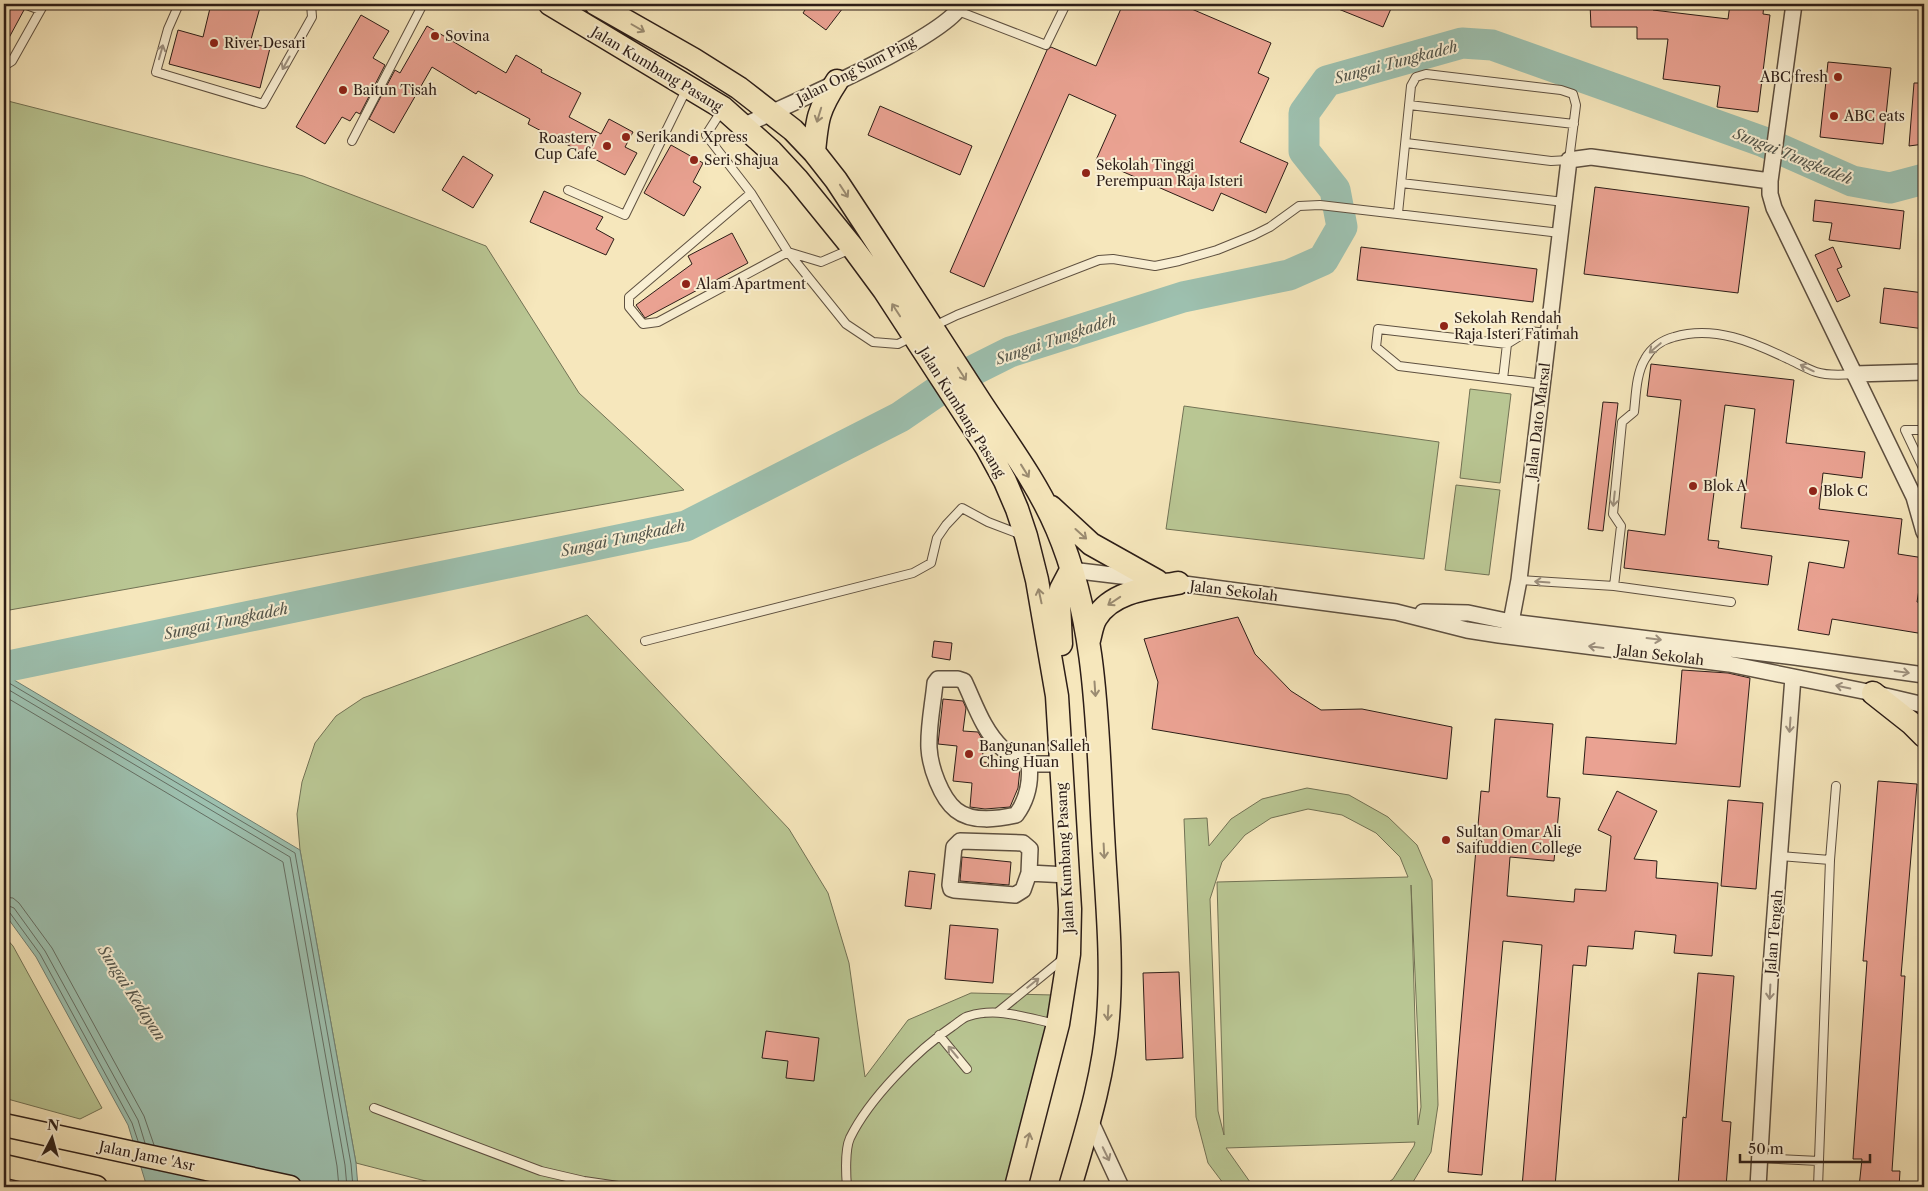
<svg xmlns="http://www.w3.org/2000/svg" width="1928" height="1191" viewBox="0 0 1928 1191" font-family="'Libre Caslon Text',serif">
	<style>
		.green { fill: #b9c693; stroke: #727255; fill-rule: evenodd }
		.water { fill: #9dc0af; stroke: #707f72 }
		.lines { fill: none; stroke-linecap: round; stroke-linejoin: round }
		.shore { stroke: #646e63; stroke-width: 1 }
		.river { stroke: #9dc0af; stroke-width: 31 }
		.building { fill: #eaa292; stroke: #2c1d17 }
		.lane-casing { stroke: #5e5040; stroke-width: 10 }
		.street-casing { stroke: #5e5040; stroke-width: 18 }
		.primary-casing { stroke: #2c1d17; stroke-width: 25 }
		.lane { stroke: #f9efd3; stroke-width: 8 }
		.street { stroke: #f9efd3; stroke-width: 15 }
		.primary { stroke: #f6e7bc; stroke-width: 22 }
		.oneway { stroke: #9b8c72 }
		.oneway2 { stroke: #9d907e }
		.poi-dot { fill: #8f2418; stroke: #f9efd3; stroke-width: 2 }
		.labels { text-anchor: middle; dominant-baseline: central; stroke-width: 4; stroke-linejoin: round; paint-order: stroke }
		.poi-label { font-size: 14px; fill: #2c1d17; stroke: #f9efd3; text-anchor: start }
		.street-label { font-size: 14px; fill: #2c1d17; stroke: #f9efd3 }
		.water-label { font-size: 15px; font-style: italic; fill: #54564c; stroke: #f9efd3 }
	</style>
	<rect width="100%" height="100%" fill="#f6e7bc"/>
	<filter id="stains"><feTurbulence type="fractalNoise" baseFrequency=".004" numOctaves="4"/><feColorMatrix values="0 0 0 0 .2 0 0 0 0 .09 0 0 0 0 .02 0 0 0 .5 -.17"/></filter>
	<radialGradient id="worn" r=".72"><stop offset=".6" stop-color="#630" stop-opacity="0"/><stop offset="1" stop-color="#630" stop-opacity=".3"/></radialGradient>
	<path class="green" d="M4,100l299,76 183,70 93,147 105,97 -680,121z
		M1470,389l41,5 -11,89 -40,-5z
		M1184,406l255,36 -15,117 -258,-30z
		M1456,485l44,5 -11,85 -44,-5z
		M587,615l202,214 39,64 21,70 16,114 43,-57 63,-27 82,2 -44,192h-560l-93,-24 -56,-313 -3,-36 5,-32 13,-39 21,-27 27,-18z
		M1307,788l42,7 39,22 29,28 15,35 6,225 -7,47 -21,35h-28l11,-8 21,-33 1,-4 -189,6 24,34 8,5h-32l-18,-24 -12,-46 -12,-298 23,-1 2,28 22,-27 31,-20zM1308,809l34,6 34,18 24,24 8,20 -191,5 7,253 -6,-24 -8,-212 12,-37 23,-27 26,-17zM1411,885l10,222 -3,18z
		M4,936l9,10 89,162 -22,11 -76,-21z"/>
	<path class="water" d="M4,674l296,176 56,313 2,24h-211l-19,-62 -92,-168 -32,-44z"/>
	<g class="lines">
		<path class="shore" d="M4,680l291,173 56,311 2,23
			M4,687l286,170 55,308 2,22
			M4,696l279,166 54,304 2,21
			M4,897l9,1 6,5 33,45 92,168 10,29
			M4,904l10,4 31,43 93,169 7,23
			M4,911l6,2 30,41 92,169 6,18"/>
		<path class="river" d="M4,667l682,-141 214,-109 54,-37 56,-28 173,-55 106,-22 34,-15 19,-33 -7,-37 -31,-39v-38l23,-32 135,-38 30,2 272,97 88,39 38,7 34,-9"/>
	</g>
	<path class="building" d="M4,4h12l8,6 -20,37z
		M211,4h50l-11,39 20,5 -10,40 -91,-24 9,-34 25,7z
		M809,4h37l-20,26 -23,-17z
		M1123,4h57l91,39 -13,30 11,5 -29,64 48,21 -22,50 -45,-20 -8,18 -117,-51 20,-45 -47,-21 -85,193 -34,-15 97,-222 4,-3 45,19z
		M1326,4h67l-10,23z
		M1590,4h63v6l75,9 2,-15h34l-1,10 7,1 -12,97 -41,-5 3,-21 -57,-7 5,-40h-31v-12h-46z
		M361,15l28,16 -16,27 12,7 -25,49 -4,-2 -6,9 -8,-4 -17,27 -29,-17z
		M427,26l79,47 10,-18 26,15 -1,2 40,21 -12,24 32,17 8,-15 24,13 -8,15 12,6 -12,22 -97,-51 2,-5 -52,-28 -2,3 -44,-27 -38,66 -25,-14 26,-49 5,3z
		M1828,62l63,6 -8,76 -63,-7z
		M1914,83h10v61l-15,2z
		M880,106l92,40 -12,29 -92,-40z
		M671,145l32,18 -10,19 8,5 -17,29 -40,-23z
		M463,156l30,19 -20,33 -31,-18z
		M1595,187l154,20 -11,86 -154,-19z
		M544,191l59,26 -7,12 18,10 -8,16 -76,-33z
		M1815,200l89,11 -4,38 -71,-9 3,-17 -19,-2z
		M732,233l16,30 -103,55 -9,-13 56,-41 -4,-8z
		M1361,247l176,22 -4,33 -176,-22z
		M1833,247l9,20 -5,2 13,27 -13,6 -22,-47z
		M1884,288l40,5v36l-44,-6z
		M1651,364l143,16 -8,63 79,9 -3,26 -39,-5 -4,36 83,10 -4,35 26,4 -7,44 7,1v31l-92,-15 -3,16 -31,-5 11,-68 35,6 5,-27 -108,-13 14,-119 -30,-4 -17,135 11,1 -1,7 54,8 -4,29 -144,-17 4,-38 37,5 16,-135 -34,-4z
		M1603,402l15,1 -15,128 -15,-2z
		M1238,617l17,37 36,37 30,19 41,-1 90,18 -5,52 -295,-50 6,-47 -14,-43z
		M934,641l18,2 -2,17 -18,-3z
		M1682,670l46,3 22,5 -10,109 -157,-13 3,-37 90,7z
		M943,699l20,2 3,7 -3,23 15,1 6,10 -2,20 32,3 6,4 -2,19 -8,19 -25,2 -15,-2 2,-24 -19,-2 4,-35 -19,-2z
		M1495,719l58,5 -6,73 13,1 -6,63 -44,-4 -3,39 67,6 1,-13 31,2 5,-55 -13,-6 19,-39 40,20 -23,48 23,2 -1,17 62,5 -6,73 -38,-3 2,-18 -41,-4 -2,18 -45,-3 -2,20 -13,-1 -18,222h-33l20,-242 -39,-4 -21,234 -34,-3 33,-381 8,1z
		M1878,781l39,3 -16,192h4l-13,195h8l-1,16h-40l3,-28h-9l14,-198h-4z
		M1728,800l35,3 -7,86 -35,-3z
		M962,857l49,5 -2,23 -49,-4z
		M909,871l26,3 -4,35 -26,-3z
		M950,925l48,4 -5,54 -48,-4z
		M1179,972l4,86 -37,2 -3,-87z
		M1698,973l36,3 -12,145 9,1 -5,65h-48l5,-70 3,1z
		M766,1031l53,7 -5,43 -28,-3 2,-17 -26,-3z"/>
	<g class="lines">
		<g class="lane-casing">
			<path id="lane" d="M24,4l16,6
				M179,4l-11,25 -12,43 107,32 49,-87 -1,-13
				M958,11l88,34 20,-41
				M4,66l8,-5 32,-57
				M1409,105l165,19
				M722,110l-16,25 45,58 37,59 58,72 27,18 25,2 14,-7
				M352,141l71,-137
				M1401,183l163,19
				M568,190l57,25 62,-127
				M751,193l-122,104v10l14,17 15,-2 130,-70 33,10 30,-13
				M1398,213l13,-127 5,-9 10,-3 135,16 12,4 3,11 -7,55 -18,1 -145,-18
				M934,326l23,-11 142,-55 14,-1 42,7 24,-5 38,-11 37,-15 16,-8 29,-21 21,-1 240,28
				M1503,379l4,-35
				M1543,384l-144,-18 -23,-19 2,-18 129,15 21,-13 21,2
				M1924,430h-19l19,40
				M1519,580l95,6 7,-60 -8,-12 9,-92 12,-10c2,-17 2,-38 11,-53 6,-11 17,-19 29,-22 40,-12 79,5 114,22 9,4 19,10 28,13 12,4 26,3 38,2
				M1614,586l117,16
				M645,641l268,-68 18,-10 6,-25 9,-13 16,-17 26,14 34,13
				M1780,856l50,4
				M998,1012l65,-53
				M939,1035l28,34
				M374,1108l167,63 43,10 41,6
				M1760,1158l59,3
				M847,1187c-1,-12 -2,-38 3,-49 19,-39 67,-88 103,-112 5,-3 10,-9 16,-10 29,-9 58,2 87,8
				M1818,1187l12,-327 6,-74"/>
		</g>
		<g class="street-casing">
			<path id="street" d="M1794,4l-24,177v13l4,14 140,289 10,35
				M743,126c41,-20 203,-88 219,-122
				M1854,374l70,-2
				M1071,570l75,9
				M1169,582l227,30 71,18 32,5 230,29 144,29 51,12
				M1423,612l45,1 43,9 284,35 129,18
				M1511,622l8,-42 50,-420 22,-3 179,24
				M1029,764c2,18 -2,36 -13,51 -18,4 -44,8 -60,-5 -15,-12 -26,-43 -27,-62 -1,-21 4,-44 6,-65l3,-4h20l6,2c11,23 19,49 38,67 8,7 19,9 27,16h32
				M1029,873l-6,17 -8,5 -61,-5 -3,-1 -1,-4 4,-38 6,-6 63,2 7,6 -1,24 38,2
				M1090,1120l31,67
				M1758,1187l12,-207 23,-303"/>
		</g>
		<g class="primary-casing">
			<path id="primary" d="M550,4l173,104 48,43 26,28 56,69 31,42 103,158 18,33 12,28 9,27 11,44 20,116 13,213 -1,45 -11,70 -42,163
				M596,4l97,55 46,29 54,42 21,22 22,28c49,74 97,149 145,223 27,41 57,81 76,126 41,96 40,202 46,304 3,61 10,124 5,185 -4,58 -22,114 -38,169
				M814,152c3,-33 4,-42 23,-71
				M1051,507l40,37 66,37
				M1089,640c2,-7 3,-16 7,-22 16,-27 54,-30 82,-35
				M1061,644l-2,-41 2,-14 10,-19
				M1873,693l38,30 13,13
				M4,1125l286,62
				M4,1166l92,21"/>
		</g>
		<use href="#lane" class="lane"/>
		<use href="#street" class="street"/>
		<use href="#primary" class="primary"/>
	</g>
	<defs><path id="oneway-shaft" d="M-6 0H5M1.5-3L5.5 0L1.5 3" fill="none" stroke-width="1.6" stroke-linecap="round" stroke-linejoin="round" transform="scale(1.25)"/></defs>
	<g class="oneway">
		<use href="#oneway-shaft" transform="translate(638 28) rotate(30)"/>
		<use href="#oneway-shaft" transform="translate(819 115) rotate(107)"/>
		<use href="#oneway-shaft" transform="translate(844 191) rotate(57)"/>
		<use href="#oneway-shaft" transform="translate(896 310) rotate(-123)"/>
		<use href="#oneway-shaft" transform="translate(962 374) rotate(57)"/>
		<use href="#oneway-shaft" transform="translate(1025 471) rotate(58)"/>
		<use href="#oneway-shaft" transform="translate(1081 534) rotate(42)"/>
		<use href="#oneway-shaft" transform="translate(1040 596) rotate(-102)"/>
		<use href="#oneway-shaft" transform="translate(1114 601) rotate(146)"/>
		<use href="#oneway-shaft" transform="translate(1095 689) rotate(86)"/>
		<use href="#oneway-shaft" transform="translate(1104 851) rotate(87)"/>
		<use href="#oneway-shaft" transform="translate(1108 1013) rotate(93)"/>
		<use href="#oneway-shaft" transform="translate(1028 1140) rotate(-76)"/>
	</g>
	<g class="oneway2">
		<use href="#oneway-shaft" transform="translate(161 52) rotate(-74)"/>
		<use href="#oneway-shaft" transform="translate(286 63) rotate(119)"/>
		<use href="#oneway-shaft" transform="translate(1655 348) rotate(140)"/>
		<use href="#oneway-shaft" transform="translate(1807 368) rotate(-154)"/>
		<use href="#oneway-shaft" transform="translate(1614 499) rotate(96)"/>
		<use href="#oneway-shaft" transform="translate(1542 582) rotate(-176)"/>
		<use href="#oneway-shaft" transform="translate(1654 639) rotate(7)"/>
		<use href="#oneway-shaft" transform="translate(1596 647) rotate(-173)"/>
		<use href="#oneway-shaft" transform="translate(1902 672) rotate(8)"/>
		<use href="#oneway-shaft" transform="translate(1843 687) rotate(-168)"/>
		<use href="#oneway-shaft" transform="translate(1790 725) rotate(94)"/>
		<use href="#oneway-shaft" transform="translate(1033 983) rotate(-39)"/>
		<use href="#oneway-shaft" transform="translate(1770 992) rotate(93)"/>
		<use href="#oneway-shaft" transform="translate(953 1052) rotate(-130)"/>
		<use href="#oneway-shaft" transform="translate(1106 1154) rotate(64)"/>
	</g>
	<g class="poi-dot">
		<circle cx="435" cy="36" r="5"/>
		<circle cx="214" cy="43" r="5"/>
		<circle cx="1838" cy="77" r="5"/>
		<circle cx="343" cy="90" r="5"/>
		<circle cx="1834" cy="116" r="5"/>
		<circle cx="626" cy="137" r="5"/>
		<circle cx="607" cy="146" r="5"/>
		<circle cx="694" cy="160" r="5"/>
		<circle cx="1086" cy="173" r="5"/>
		<circle cx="686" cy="284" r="5"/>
		<circle cx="1444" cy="326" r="5"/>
		<circle cx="1693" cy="486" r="5"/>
		<circle cx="1813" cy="491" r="5"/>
		<circle cx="969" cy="754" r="5"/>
		<circle cx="1446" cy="840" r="5"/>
	</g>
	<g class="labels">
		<g class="poi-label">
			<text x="445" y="36">Sovina</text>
			<text x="224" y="43">River Desari</text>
			<text x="1828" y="77" text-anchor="end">ABC fresh</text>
			<text x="353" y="90">Baitun Tisah</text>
			<text x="1844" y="116">ABC eats</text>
			<text x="636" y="137">Serikandi Xpress</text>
			<text x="597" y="138" text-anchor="end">Roastery<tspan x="597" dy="16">Cup Cafe</tspan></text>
			<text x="704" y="160">Seri Shajua</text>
			<text x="1096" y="165">Sekolah Tinggi<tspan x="1096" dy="16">Perempuan Raja Isteri</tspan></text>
			<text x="696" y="284">Alam Apartment</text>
			<text x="1454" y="318">Sekolah Rendah<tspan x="1454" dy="16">Raja Isteri Fatimah</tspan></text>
			<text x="1703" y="486">Blok A</text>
			<text x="1823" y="491">Blok C</text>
			<text x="979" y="746">Bangunan Salleh<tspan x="979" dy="16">Ching Huan</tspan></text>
			<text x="1456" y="832">Sultan Omar Ali<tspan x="1456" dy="16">Saifuddien College</tspan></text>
		</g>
		<g class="street-label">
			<text transform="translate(657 69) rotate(31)">Jalan Kumbang Pasang</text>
			<text transform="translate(856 70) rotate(-27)">Jalan Ong Sum Ping</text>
			<text transform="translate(962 412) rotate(58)">Jalan Kumbang Pasang</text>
			<text transform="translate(1538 421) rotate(-83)">Jalan Dato Marsal</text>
			<text transform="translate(1234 591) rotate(7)">Jalan Sekolah</text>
			<text transform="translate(1660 655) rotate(7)">Jalan Sekolah</text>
			<text transform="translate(1065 858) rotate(-93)">Jalan Kumbang Pasang</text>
			<text transform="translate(1774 932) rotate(-85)">Jalan Tengah</text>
			<text transform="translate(147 1156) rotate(12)">Jalan Jame 'Asr</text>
		</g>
		<g class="water-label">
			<text transform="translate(1396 62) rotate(-15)">Sungai Tungkadeh</text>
			<text transform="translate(1793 156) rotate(22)">Sungai Tungkadeh</text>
			<text transform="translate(1056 339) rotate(-19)">Sungai Tungkadeh</text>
			<text transform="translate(623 538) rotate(-12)">Sungai Tungkadeh</text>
			<text transform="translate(226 621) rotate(-12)">Sungai Tungkadeh</text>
			<text transform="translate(132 993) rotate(57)">Sungai Kedayan</text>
		</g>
	</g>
	<rect width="1928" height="1191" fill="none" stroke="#f6e7bc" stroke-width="20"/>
	<rect x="5" y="5" width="1918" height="1181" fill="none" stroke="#2c1d17" stroke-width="2.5"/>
	<rect x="10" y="10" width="1908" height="1171" fill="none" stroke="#2c1d17"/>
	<g transform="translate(52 1138) rotate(6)" stroke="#f9efd3" stroke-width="4" paint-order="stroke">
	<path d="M0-4L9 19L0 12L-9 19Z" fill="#2c1d17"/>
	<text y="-8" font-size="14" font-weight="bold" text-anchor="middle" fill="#2c1d17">N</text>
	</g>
	<path d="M1740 1154v8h130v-8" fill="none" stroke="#2c1d17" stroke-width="2.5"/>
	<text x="1748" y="1154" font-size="15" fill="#2c1d17" stroke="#f9efd3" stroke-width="4" paint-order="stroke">50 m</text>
	<rect width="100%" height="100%" filter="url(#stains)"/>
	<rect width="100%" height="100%" fill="url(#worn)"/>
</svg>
